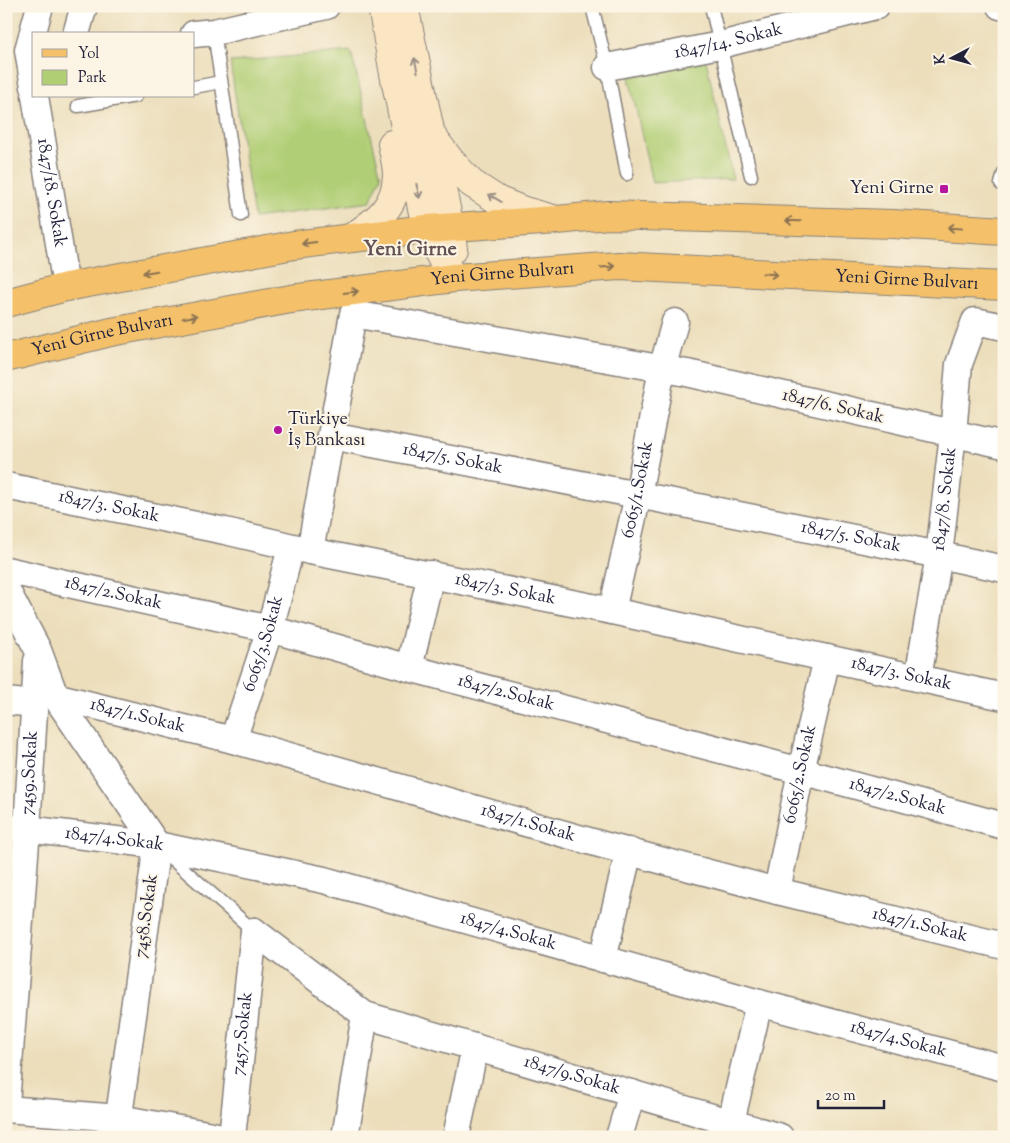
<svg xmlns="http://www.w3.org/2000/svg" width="1010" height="1143" viewBox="0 0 1010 1143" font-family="'Sorts Mill Goudy',serif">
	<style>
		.green { fill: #b0ce74; stroke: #697858 }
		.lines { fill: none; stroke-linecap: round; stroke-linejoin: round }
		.lane-casing { stroke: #87807b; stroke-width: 15 }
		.street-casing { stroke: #87807b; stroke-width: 29 }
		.secondary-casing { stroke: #87807b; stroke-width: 30 }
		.primary-casing { stroke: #87807b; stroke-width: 30 }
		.lane { stroke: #fff; stroke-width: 12 }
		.street { stroke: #fff; stroke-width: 26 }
		.secondary { stroke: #fbe6c3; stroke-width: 28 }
		.primary { stroke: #f4c16a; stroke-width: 28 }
		.oneway { stroke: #998e86 }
		.oneway2 { stroke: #8b7252 }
		.poi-dot { fill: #b5179e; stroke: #fcf5e5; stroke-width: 2 }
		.labels { text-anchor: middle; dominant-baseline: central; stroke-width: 4; stroke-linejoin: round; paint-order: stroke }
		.street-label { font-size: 18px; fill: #22223b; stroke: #fcf5e5 }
		.poi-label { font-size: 18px; fill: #22223b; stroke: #fcf5e5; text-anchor: end }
		.quarter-label { font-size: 20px; font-weight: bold; fill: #635254; stroke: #fcf5e5 }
	</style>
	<rect width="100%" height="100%" fill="#fcf5e5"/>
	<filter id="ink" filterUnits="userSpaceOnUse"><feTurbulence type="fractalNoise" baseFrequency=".02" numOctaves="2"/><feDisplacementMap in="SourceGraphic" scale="10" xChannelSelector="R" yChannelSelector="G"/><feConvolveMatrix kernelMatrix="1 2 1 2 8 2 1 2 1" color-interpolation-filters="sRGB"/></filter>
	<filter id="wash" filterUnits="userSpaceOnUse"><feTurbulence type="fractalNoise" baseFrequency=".0096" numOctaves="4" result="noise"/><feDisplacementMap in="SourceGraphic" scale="20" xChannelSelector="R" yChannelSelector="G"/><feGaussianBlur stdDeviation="1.12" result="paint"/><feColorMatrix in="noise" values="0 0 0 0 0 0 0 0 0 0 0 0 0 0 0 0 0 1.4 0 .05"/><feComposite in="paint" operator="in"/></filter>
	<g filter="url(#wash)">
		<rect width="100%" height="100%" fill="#ecdebb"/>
		<path class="green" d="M351,51l30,126 -11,25 -116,16 -24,-156z
			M706,60l27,119 -81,4 -23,-106z"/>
	</g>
	<g filter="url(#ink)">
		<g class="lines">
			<g class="lane-casing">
				<path id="lane" d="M592,6l15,61 20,107
					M711,6l40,170
					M214,32l27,183
					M194,87l27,-5
					M78,106l58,-10
					M1001,184l3,-11
					M164,852l90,79"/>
			</g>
			<g class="street-casing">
				<g id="street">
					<path d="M1000,6l4,1"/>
					<path d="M76,34l8,-28"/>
					<path d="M194,34l20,-2 112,-26"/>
					<path id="s1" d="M607,67l113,-22 156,-39"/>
					<path d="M34,87l-6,-37 12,-44"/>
					<path id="s2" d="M35,96l31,191"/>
					<path id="s3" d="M1004,445l-317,-72 -334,-59 -22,122 307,59 301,60 65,14"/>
					<path id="s4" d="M6,486l219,45 85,20 302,60 392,86"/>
					<path d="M310,551l21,-115"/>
					<path id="s5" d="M6,570l264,59 139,39 392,103 203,55"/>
					<path d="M6,589l32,61 17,46 102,149 -41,292"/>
					<path id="s6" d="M612,611l26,-116 24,-126 13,-47"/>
					<path d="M409,668l22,-94"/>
					<path id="s7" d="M918,678l21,-123 14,-121 6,-70 16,-43 29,6"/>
					<path id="s8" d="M55,696l178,44 370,105 174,46 227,55"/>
					<path d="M6,701l28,3"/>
					<path id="s9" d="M233,740l37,-111 21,-82"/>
					<path id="s10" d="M6,828l21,1 130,16 167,35 435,123 245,65"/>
					<path id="s11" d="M777,891l24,-120 26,-113"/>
					<path id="s12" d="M254,931l111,84 415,122"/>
					<path d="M603,959l26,-108"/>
					<path id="s13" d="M6,1104l21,-275 10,-168"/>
					<path d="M6,1109l113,9 104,19"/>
					<path d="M731,1122l28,-119"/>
					<path id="s14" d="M232,1137l22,-206"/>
					<path d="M345,1137l20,-122"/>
					<path d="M456,1137l19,-90"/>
					<path d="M619,1137l13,-44"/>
				</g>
			</g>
			<g class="secondary-casing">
				<path id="secondary" d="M382,6l12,68 29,139c7,24 17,46 31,65
					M404,6l27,129 19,25 21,23 28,18 25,10 29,8
					M432,142l18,85 3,22
					M351,238c25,-17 45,-30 46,-63 0,-10 -3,-21 -5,-31"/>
			</g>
			<g class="primary-casing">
				<g id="primary">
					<path d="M6,303l60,-16 228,-42 133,-16 130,-9 51,-5 285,9 111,7"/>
					<path id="s15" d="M6,358l105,-26 180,-33 163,-21 165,-12 385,20"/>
				</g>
			</g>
			<use href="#lane" class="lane"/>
			<use href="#street" class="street"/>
			<use href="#secondary" class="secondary"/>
			<use href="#primary" class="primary"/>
		</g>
		<defs><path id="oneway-shaft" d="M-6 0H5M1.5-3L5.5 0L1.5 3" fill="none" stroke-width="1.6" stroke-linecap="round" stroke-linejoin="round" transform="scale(1.25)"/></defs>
		<g class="oneway">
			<use href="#oneway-shaft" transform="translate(416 65) rotate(-102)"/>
			<use href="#oneway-shaft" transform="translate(418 191) rotate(77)"/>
			<use href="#oneway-shaft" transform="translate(495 198) rotate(-149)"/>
		</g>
		<g class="oneway2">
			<use href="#oneway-shaft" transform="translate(793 221) rotate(-178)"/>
			<use href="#oneway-shaft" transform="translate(955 228) rotate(-177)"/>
			<use href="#oneway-shaft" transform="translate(309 243) rotate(173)"/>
			<use href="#oneway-shaft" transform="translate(608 267) rotate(-4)"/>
			<use href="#oneway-shaft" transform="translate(150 272) rotate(170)"/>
			<use href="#oneway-shaft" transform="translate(770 274) rotate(3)"/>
			<use href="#oneway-shaft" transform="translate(351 292) rotate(-7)"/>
			<use href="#oneway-shaft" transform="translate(190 317) rotate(-10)"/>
		</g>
	</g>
	<g class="poi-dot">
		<rect x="939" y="184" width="10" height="10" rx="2.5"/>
		<circle cx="278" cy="430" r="5"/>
	</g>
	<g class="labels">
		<g class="street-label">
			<text stroke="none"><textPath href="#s1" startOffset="124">1847/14. Sokak</textPath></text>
			<text stroke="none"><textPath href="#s2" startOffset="98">1847/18. Sokak</textPath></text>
			<text stroke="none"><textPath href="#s15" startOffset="504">Yeni Girne Bulvarı</textPath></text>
			<text stroke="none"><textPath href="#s15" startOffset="909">Yeni Girne Bulvarı</textPath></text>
			<text stroke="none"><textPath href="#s15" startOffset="99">Yeni Girne Bulvarı</textPath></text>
			<text transform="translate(833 407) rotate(13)">1847/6. Sokak</text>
			<text stroke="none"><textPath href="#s3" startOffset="912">1847/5. Sokak</textPath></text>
			<text stroke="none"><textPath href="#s6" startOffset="124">6065/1.Sokak</textPath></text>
			<text stroke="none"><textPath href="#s7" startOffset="181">1847/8. Sokak</textPath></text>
			<text stroke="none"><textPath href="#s4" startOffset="105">1847/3. Sokak</textPath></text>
			<text stroke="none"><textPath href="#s3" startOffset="1318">1847/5. Sokak</textPath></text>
			<text stroke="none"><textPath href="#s4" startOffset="510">1847/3. Sokak</textPath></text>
			<text stroke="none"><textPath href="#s5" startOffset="110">1847/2.Sokak</textPath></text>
			<text stroke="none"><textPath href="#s9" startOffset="101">6065/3.Sokak</textPath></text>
			<text stroke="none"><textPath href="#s4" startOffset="915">1847/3. Sokak</textPath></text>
			<text stroke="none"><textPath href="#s5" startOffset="515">1847/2.Sokak</textPath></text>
			<text stroke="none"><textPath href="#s8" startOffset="85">1847/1.Sokak</textPath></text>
			<text stroke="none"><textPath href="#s13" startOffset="332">7459.Sokak</textPath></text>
			<text stroke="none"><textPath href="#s11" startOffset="119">6065/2.Sokak</textPath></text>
			<text stroke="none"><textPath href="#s5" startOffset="920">1847/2.Sokak</textPath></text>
			<text stroke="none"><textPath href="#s8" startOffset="490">1847/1.Sokak</textPath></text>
			<text stroke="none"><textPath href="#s10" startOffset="109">1847/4.Sokak</textPath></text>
			<text transform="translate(147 916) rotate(-82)">7458.Sokak</text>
			<text stroke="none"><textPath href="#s8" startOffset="895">1847/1.Sokak</textPath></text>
			<text stroke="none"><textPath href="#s10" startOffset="514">1847/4.Sokak</textPath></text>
			<text stroke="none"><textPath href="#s14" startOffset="104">7457.Sokak</textPath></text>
			<text stroke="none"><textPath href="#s10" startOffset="919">1847/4.Sokak</textPath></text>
			<text stroke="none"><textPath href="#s12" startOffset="355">1847/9.Sokak</textPath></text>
		</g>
		<g class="poi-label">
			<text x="934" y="189">Yeni Girne</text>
			<text x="288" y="420" text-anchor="start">Türkiye<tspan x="288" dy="21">İş Bankası</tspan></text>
		</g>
		<g class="quarter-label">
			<text x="410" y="250">Yeni Girne</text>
		</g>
	</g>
	<rect width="1010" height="1143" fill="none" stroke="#fcf5e5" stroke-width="25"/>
	<rect x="32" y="32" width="162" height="65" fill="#fcf5e5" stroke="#a5a1a1"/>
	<rect x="42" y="49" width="25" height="8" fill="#f4c16a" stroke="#a5a1a1"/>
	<text x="78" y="58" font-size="15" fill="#22223b">Yol</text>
	<rect x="42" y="70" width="25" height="15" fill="#b0ce74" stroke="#a5a1a1"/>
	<text x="78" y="82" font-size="15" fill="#22223b">Park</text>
	<g transform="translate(952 58) rotate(264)" stroke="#fcf5e5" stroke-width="4" paint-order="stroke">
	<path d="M0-4L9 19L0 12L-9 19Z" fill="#22223b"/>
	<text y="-8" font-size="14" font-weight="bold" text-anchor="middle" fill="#22223b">K</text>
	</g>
	<path d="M818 1100v8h66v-8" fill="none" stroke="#22223b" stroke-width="2.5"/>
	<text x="825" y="1100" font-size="15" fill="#22223b" stroke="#fcf5e5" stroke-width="4" paint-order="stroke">20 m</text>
</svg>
